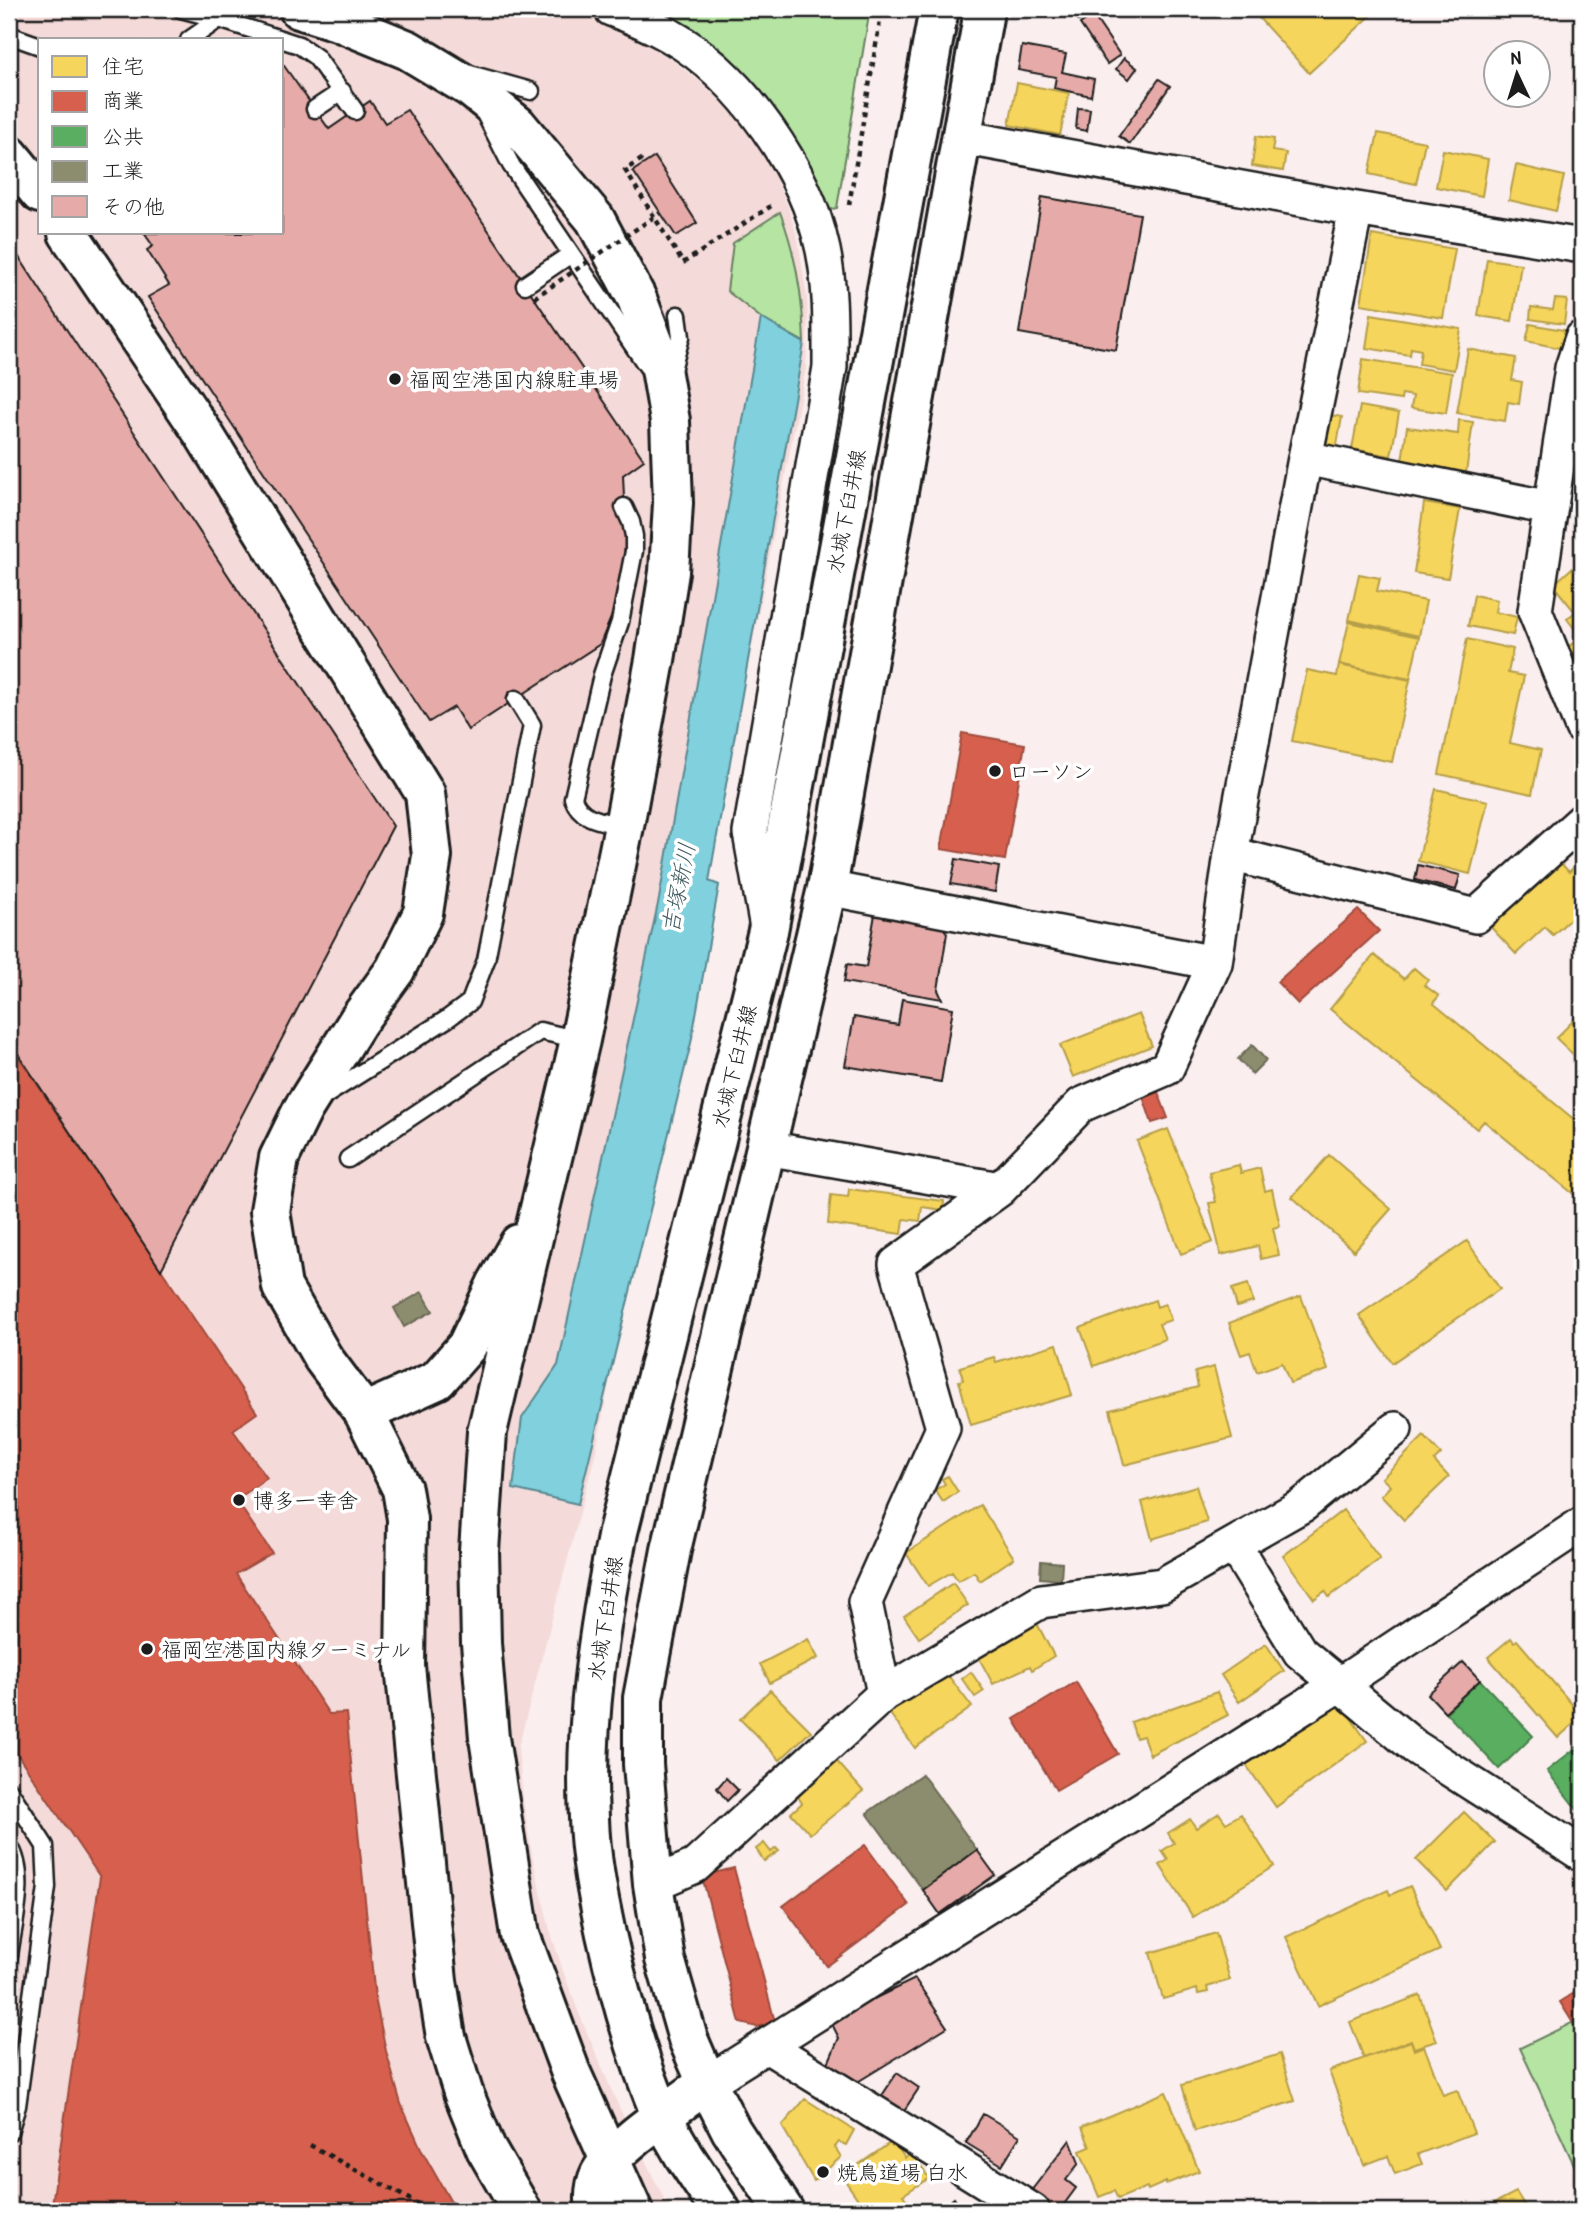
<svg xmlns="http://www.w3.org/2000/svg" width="1591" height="2220" viewBox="0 0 1591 2220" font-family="'Patrick Hand','Klee One',sans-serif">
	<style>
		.built { fill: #f4dad9; fill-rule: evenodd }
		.green { fill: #b5e4a3; stroke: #688060; stroke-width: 2 }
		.water { fill: #81d0dd; stroke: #598890; stroke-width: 2 }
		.homes { fill: #f6d55c; stroke: #b59e49; stroke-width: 2 }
		.shops { fill: #d6604d; stroke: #9e4c3e; stroke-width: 2 }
		.public { fill: #5aae61; stroke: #47824c; stroke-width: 2 }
		.industry { fill: #8c8c6e; stroke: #6a6a55; stroke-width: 2 }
		.building { fill: #e6aba8; stroke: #1c1c1c; stroke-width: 2 }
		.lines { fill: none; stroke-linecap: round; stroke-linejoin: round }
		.service-casing { stroke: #1c1c1c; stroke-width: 21 }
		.minor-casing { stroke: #1c1c1c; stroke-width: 38 }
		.tertiary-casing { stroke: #1c1c1c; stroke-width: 44 }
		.secondary-casing { stroke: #1c1c1c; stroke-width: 44 }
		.primary-casing { stroke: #1c1c1c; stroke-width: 44 }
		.path { stroke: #1c1c1c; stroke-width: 4.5; stroke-dasharray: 5 5; stroke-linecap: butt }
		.service { stroke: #fff; stroke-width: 16 }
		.minor { stroke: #fff; stroke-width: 33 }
		.tertiary { stroke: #fff; stroke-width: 38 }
		.secondary { stroke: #fff; stroke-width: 38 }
		.primary { stroke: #fff; stroke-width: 38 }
		.path-bridge { stroke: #1c1c1c; stroke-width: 4.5; stroke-dasharray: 5 5; stroke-linecap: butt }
		.poi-dot { fill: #1c1c1c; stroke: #fff; stroke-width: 2.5 }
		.labels { text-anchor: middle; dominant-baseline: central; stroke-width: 7; stroke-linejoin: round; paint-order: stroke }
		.poi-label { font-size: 21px; fill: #1c1c1c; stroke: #fff; text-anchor: start }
		.street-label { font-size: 21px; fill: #1c1c1c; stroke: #fff }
		.water-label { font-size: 23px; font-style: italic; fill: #3f5b60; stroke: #fff }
	</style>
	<rect width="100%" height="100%" fill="#faeeee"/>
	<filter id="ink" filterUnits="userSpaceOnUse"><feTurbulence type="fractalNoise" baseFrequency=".0143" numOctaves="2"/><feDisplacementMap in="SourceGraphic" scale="14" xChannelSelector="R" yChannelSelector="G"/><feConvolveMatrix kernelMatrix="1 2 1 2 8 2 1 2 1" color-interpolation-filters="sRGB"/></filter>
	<g filter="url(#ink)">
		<path class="built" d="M9,9h568l29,12 49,26 52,40 25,26 23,29 19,33 14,32 10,32 9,58 1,24 -2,47 -211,1087 -77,293 5,51 9,57 18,74 13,41 17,45 37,87 53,108h-661zM40,40h242v193h-242z"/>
		<path class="green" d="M654,9h216l-33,199 -12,3z
			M780,212c16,42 23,84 24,130l-43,-24 -34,-27 6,-48z
			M1582,2018v164l-62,-134z"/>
		<path class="water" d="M761,318l43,25 -95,538 10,4 -28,158 -113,461 -65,-15 9,-71 36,-53 101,-466z"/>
		<path class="homes" d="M1267,9h111l-69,64 -51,-56z
			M1017,83l52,10 -9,42 -51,-10z
			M1378,133l47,9 -9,42 -47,-10z
			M1256,136l18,3 -2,12 14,2 -3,18 -31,-5z
			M1443,150l45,9 -6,37 -46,-9z
			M1516,165l48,11 -8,35 -47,-11z
			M1372,235l83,14 -12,69 -82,-14z
			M1487,259l34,5 -9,57 -34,-5z
			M1555,299l12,1 -3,24 -34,-5 1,-12 22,3z
			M1371,314l90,15 -7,41 -35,-6 2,-14 -10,-2 -1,7 -44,-7z
			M1530,324l39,7 -5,18 -38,-8z
			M1468,349l48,9 -4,22 10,2 -3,22 -11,-2 -3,19 -48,-8z
			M1363,359l89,14 -6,40 -35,-5 2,-12 -11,-2 -1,6 -43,-6z
			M1360,406l39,7 -8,43 -39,-7z
			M1325,414l17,3 -7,39 -18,-3z
			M1459,420l14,2 -7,51 -30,-4 -35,-1 6,-41 51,7z
			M1424,503l36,6 -12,69 -34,-5z
			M1572,568l10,10v86l-14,-17 13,-10 -14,-18 8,-7 -22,-27z
			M1359,574l21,4 -3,13 49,10 -7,35 -70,-16z
			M1474,595l23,5 -2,12 22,5 -4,18 -45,-9z
			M1349,622l70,15 -9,42 -71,-15z
			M1467,639l46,10 -5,24 16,3 -14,67 31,7 -9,44 -93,-20z
			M1339,665l71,15 -18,82 -100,-21 15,-71 30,6z
			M1436,789l52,12 -18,73 -52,-13z
			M1556,858l13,14 5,-5 8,8v33l-29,27 -8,-8 -29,27 -30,-32z
			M1374,955l30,24 10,-11 14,12 -4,5 15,11 -6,7 149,123v75l-98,-80 -7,8 -147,-120z
			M1582,1012v51l-26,-25z
			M1139,1014l13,32 -79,31 -13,-32z
			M1168,1129l45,113 -32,12 -44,-113z
			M1329,1155l62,54 -37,42 -62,-54z
			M1239,1165l2,8 19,-5 5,23 7,-2 8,37 -7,2 6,27 -18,4 -3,-13 -37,9 -12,-52 7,-1 -7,-30z
			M849,1189l95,12 -1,9 -21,-3 -2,14 -16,-2 -2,15 -74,-10 3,-29 17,2z
			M1467,1241l33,48 -108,74 -33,-48z
			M1248,1284l5,18 -16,5 -5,-18z
			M1301,1296l27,74 -38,13 -8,-20 -25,9 -7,-20 -9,3 -12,-32z
			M1155,1300l2,7 8,-3 6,16 -12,4 6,15 -71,27 -14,-38z
			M1057,1344l15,51 -101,30 -12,-44 4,-1 -3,-13 34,-10 2,5z
			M1214,1367l18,71 -108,27 -14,-55 88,-23 -3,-15z
			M1424,1436l17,18 -7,7 15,16 -45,43 -23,-24 9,-10 -8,-8z
			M948,1476l10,16 -15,10 -8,-12 10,-6 -3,-5z
			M1196,1486l11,36 -55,17 -10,-37z
			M980,1505l34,53 -34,23 -6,-9 -16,9 -6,-9 -24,14 -22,-33z
			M1343,1510l37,49 -51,38 -4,-6 -11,8 -31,-43z
			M953,1583l15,22 -49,33 -15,-22z
			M1031,1612l23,44 -22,14 -2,-4 -37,18 -20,-37z
			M1511,1638l3,4 3,-2 65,76 -24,22 -70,-81z
			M808,1639l10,19 -48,25 -10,-19z
			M1266,1644l18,27 -45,31 -18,-27z
			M944,1670l28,37 -57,41 -27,-37z
			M971,1672l13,19 -9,6 -13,-18z
			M770,1690l41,41 -31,29 -40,-41z
			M1217,1692l11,23 -78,40 -7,-19 -7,2 -5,-16z
			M1338,1700l29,41 -91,66 -30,-42z
			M834,1758l29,33 -53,43 -19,-21 11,-10 -6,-9z
			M1464,1812l31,30 -48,49 -31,-31z
			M1219,1813l7,10 15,-9 33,52 -81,51 -33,-52 8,-5 -6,-9 12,-8 -6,-10 22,-14 6,9z
			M764,1843l7,9 5,-4 3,3 -15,10 -8,-12z
			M1410,1886l30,64 -122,56 -32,-69 102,-47 2,5z
			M1216,1933l14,47 -23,7 1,5 -10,2 -1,-5 -34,10 -13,-46z
			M1420,1995l17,46 -23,7 -3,-8 -47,18 -14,-36z
			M1411,2041l3,9 10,-4 19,49 14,-5 17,43 -56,21 4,10 -27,10 -7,-18 -24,9 -35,-94z
			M1280,2054l15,47 -100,30 -13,-46z
			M1166,2092l33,79 -33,13v-2l-18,8 -1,-3 -29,12 -4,-8 -15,6 -19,-46 10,-4 -8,-20z
			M805,2099l49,31 -8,15 -7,-3 -4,5 6,10 -27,24 -32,-55z
			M893,2141l12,17 7,-4 17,24 -26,17 5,7 -13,9h-29l-24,-35z
			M1516,2192l12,19h-49z"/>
		<path class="shops" d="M1582,185v38l-7,-1z
			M962,733l63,11 -20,116 -64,-11z
			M1358,910l21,21 -81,73 -21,-22z
			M9,1042l248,371 -24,17 34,48 -31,22 36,53 -36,21 93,140 17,-1 29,285 11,53 15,53 21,47 34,60h-405l49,-334 -91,-135z
			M1158,1092l10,26 -16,5 -9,-26z
			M1076,1682l42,72 -62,36 -42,-71z
			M865,1845l44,60 -82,61 -44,-60z
			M734,1868l41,154 -18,5 -17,-4 -38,-147z
			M1582,1988v40l-4,3 -18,-29z"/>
		<path class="public" d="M1480,1680l53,56 -34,33 -53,-56z
			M1582,1743v73l-35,-45z"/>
		<path class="industry" d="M1252,1045l14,15 -14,14 -14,-15z
			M422,1292l11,19 -29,16 -10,-19z
			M1041,1561l21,2 -1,17 -21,-2z
			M922,1774l55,76 -54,40 -56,-77z"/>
		<path class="building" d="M1069,9h19l3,3 -12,9z
			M1093,15l27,40 -13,9 -27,-40z
			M1022,46l44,8 -4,18 32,7 -3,17 -37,-8 2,-11 -38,-7z
			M1124,58l13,10 -8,11 -13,-10z
			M282,63l47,66 41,-28 15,22 22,-13 237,350 -21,15 3,65 -8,61 -18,43 -132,86 -14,-23 -25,15 -281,-425 21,-12 -22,-35 6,-4 -9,-13h138z
			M1159,79l11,7 -40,58 -11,-8z
			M1078,108l12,1 -3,22 -11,-2z
			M655,157l42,66 -21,13 -43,-65z
			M1042,197l98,17 -24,136 -97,-17z
			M9,242l384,584 -232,444 -152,-230z
			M956,859l43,8 -4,25 -44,-8z
			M1418,865l42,10 -4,15 -41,-10z
			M875,914l66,11 6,8 -9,57 4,9 -98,-17 3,-18 19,3z
			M902,999l51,9 -12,74 -96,-16 9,-49 44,8z
			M1463,1662l17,18 -35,32 -17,-18z
			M726,1778l12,12 -11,11 -10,-13z
			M977,1850l18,25 -55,39 -17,-24z
			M915,1979l32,48 -88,54 -36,-6 16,-37 -9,-18z
			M897,2073l22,15 -18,27 -22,-15z
			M983,2114l37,22 -18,29 -36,-22z
			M1070,2140l9,23 -13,17 10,8 -17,23h-2l-26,-20z
			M954,2198l9,13h-24z"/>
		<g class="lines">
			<g class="service-casing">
				<path id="service" d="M181,9l38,10 80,26 17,12 39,54
					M9,35l31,11
					M189,40l30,-21
					M470,74l61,17
					M315,109l27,-18
					M484,112l27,53 136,201
					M525,285l46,-31
					M672,370l9,-33 -3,-22
					M624,507l7,15 3,14v15l-14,71 -18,53 -29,123c8,23 31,23 51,28
					M323,1097l124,-78 23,-17 16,-42 46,-235 -16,-26
					M348,1159l192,-128 40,9
					M9,1790l36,56 2,41 -30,219 -8,26
					M9,1845c19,30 4,78 0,111"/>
			</g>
			<g class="minor-casing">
				<path id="minor" d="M611,9c20,7 40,16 58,26 73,41 137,135 154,215 8,39 7,77 7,117l-80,466 16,89
					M961,137l395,72 226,37
					M1582,338l-10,30 -37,243 47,116
					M1305,458l245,50
					M1231,854l74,-396 51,-249
					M827,888l388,75
					M766,1148l234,41
					M1234,1545l66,107 115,95 167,107
					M884,1694l157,-93 121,-16 141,-80 92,-76
					M653,1884l42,-18 189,-172 -19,-92 78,-174 -47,-164 104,-75 81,-84 86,-37 48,-105 16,-109 245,62 106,-95
					M767,2046l266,165
					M707,2083l633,-399 242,-160"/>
			</g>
			<g class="tertiary-casing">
				<path id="tertiary" d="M299,9l38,12 71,29 63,38 46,37 78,94 42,80 22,58 11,64 3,82 -4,69 -14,88 -31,166 -44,214 -93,392 -8,119 2,92 8,95 31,197 51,138 62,138
					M9,155l31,38
					M68,233l135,200 222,360 7,63 -9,57 -28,57 -37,51 -55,88 -24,49 -9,53 12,76 41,71 41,55 38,76 5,30 -2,147 32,315 9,56 17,55 23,57 36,62
					M364,1413l73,-33 30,-34 30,-63 22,-39
					M596,2211c-2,-13 -2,-25 4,-37 15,-29 79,-69 107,-91"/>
			</g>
			<g class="secondary-casing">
				<path id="secondary" d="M707,2083l-19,-44 -23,-80 -12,-75 -10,-120v-66l28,-148 156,-662 156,-871 -1,-8
					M662,2117c-25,-59 -42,-120 -56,-183 -8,-38 -16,-77 -17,-116 -5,-96 10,-192 29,-286l150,-601 171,-922"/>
			</g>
			<g class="primary-casing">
				<path id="primary" d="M707,2083l24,47 53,81
					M662,2117l23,40 36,54"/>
			</g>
			<path class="path" d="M642,159l-17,11 58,93 88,-57
				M849,205l33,-196
				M310,2145l121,66"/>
			<use href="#service" class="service"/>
			<use href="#minor" class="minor"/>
			<use href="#tertiary" class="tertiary"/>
			<use href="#secondary" class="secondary"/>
			<use href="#primary" class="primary"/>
			<path class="path-bridge" d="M534,298l126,-85"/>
		</g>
	</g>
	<g class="poi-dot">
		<circle cx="395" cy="379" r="7"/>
		<circle cx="995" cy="771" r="7"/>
		<circle cx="239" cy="1500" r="7"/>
		<circle cx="147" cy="1649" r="7"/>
		<circle cx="823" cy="2172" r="7"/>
	</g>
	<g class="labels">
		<g class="poi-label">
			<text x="409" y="379">福岡空港国内線駐車場</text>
			<text x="1009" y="771">ローソン</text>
			<text x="253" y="1500">博多一幸舍</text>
			<text x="161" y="1649">福岡空港国内線ターミナル</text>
			<text x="837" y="2172">焼鳥道場 白水</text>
		</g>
		<g class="street-label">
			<text transform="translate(846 511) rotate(-79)">水城下臼井線</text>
			<text transform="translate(734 1066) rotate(-76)">水城下臼井線</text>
			<text transform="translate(605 1618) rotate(-81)">水城下臼井線</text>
		</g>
		<g class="water-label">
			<text transform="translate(678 888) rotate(-79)">吉塚新川</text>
		</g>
	</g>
	<rect width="1591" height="2220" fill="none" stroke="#fff" stroke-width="35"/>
	<rect x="18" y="18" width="1556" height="2185" fill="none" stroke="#1c1c1c" stroke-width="2.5" filter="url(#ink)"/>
	<rect x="38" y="38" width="245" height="196" fill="#ffffff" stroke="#a4a4a4" stroke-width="2"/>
	<rect x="52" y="56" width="35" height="21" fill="#f6d55c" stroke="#a4a4a4" stroke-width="2"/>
	<text x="102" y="74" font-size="21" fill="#1c1c1c">住宅</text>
	<rect x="52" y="91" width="35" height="21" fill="#d6604d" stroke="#a4a4a4" stroke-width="2"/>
	<text x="102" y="108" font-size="21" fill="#1c1c1c">商業</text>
	<rect x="52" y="126" width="35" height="21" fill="#5aae61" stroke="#a4a4a4" stroke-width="2"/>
	<text x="102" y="144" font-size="21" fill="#1c1c1c">公共</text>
	<rect x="52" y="161" width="35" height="21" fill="#8c8c6e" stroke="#a4a4a4" stroke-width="2"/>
	<text x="102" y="178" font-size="21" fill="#1c1c1c">工業</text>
	<rect x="52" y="196" width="35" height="21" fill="#e6aba8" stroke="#a4a4a4" stroke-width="2"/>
	<text x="102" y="214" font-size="21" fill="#1c1c1c">その他</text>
	<g transform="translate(1517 74) rotate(356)"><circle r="33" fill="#ffffff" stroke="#a4a4a4" stroke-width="2"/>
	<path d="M0-5L12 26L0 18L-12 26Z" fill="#1c1c1c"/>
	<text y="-10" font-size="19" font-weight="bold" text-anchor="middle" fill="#1c1c1c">N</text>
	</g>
</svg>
